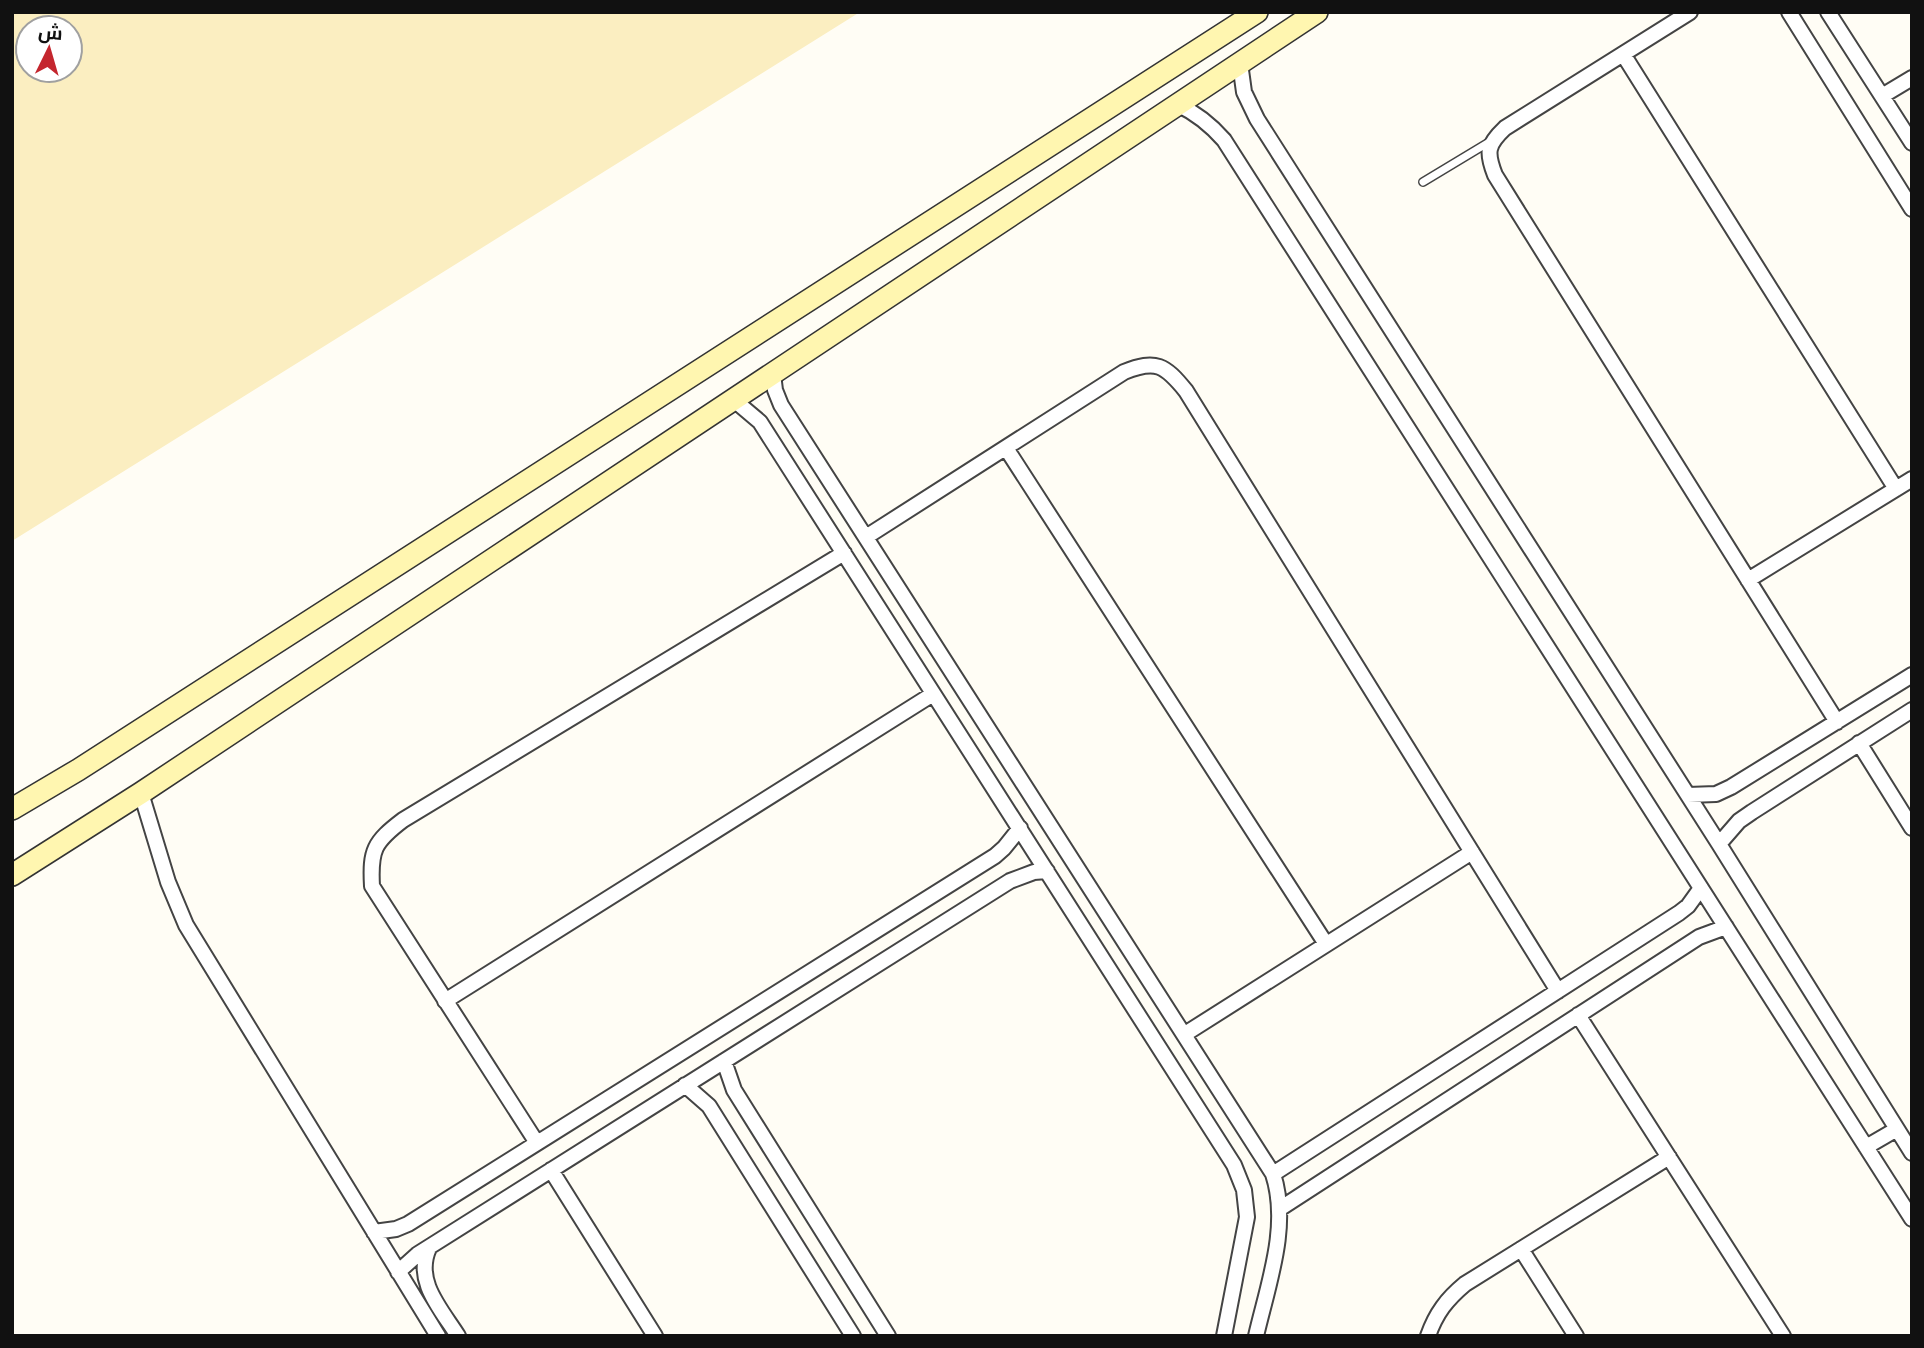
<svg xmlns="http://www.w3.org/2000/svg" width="1924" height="1348" viewBox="0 0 1924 1348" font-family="Georgia,Cairo,serif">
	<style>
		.sand { fill: #fbeec1; fill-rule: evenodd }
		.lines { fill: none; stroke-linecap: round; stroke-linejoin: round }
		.lane-casing { stroke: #444; stroke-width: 10 }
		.street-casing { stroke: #444; stroke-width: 18 }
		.secondary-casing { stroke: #333; stroke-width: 24 }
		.lane { stroke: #fff; stroke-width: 7 }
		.street { stroke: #fff; stroke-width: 14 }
		.secondary { stroke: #fff6b0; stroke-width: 21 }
	</style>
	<rect width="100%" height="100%" fill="#fffdf5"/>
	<path class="sand" d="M12,12h848l-848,529zM28,28h42v42h-42z"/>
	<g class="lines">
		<g class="lane-casing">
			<path id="lane" d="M1423,182l68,-41"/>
		</g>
		<g class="street-casing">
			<path id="street" d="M1690,12l-185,116c-18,17 -19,24 -10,47l342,547
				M1789,12l123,197
				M1828,12l84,131
				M1623,54l273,435
				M1240,63l4,29 13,27 462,725 193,309
				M1882,96l30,-18
				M1177,104c19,9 33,20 47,36l688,1079
				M773,374l2,16 6,15 492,769c17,52 -5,110 -17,162
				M734,400l26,22 474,743 10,25 3,27 -23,119
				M1006,448l320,496
				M866,537l258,-165c32,-13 41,-7 62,19l372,600
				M1748,580l164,-101
				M1859,743l53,85
				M141,793l27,89 18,43 252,411
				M1688,795l28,-1 15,-7 181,-112
				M1719,844l20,-23 13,-9 160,-102
				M445,1001l488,-307
				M1578,1015l205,321
				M1185,1034l287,-182
				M724,1061l10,29 154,246
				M685,1085l24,21 144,230
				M537,1143l-165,-257c-2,-36 2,-44 31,-66l441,-267
				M1866,1147l31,-18
				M551,1170l104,166
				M1273,1174l406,-261 9,-7 13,-18
				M1281,1208l418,-271 27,-10
				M374,1232l22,-3 12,-5 587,-368 9,-8 16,-20
				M429,1248c-15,33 12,61 29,88
				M1521,1249l55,87
				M398,1272l20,-18 592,-373 24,-9 13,-1
				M1428,1336c8,-23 19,-37 37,-52l204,-127"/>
		</g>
		<g class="secondary-casing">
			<path id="secondary" d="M12,809l66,-39 1179,-758
				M12,875l129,-82 1176,-781"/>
		</g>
		<use href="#lane" class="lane"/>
		<use href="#street" class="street"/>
		<use href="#secondary" class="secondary"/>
	</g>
	<rect width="1924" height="1348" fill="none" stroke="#111111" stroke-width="28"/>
	<g transform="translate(49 49) rotate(5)"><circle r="33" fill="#ffffff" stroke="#a0a0a0" stroke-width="2"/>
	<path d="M0-5L12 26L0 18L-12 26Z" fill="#c4262e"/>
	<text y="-10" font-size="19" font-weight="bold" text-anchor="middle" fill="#111111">ش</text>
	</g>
</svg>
